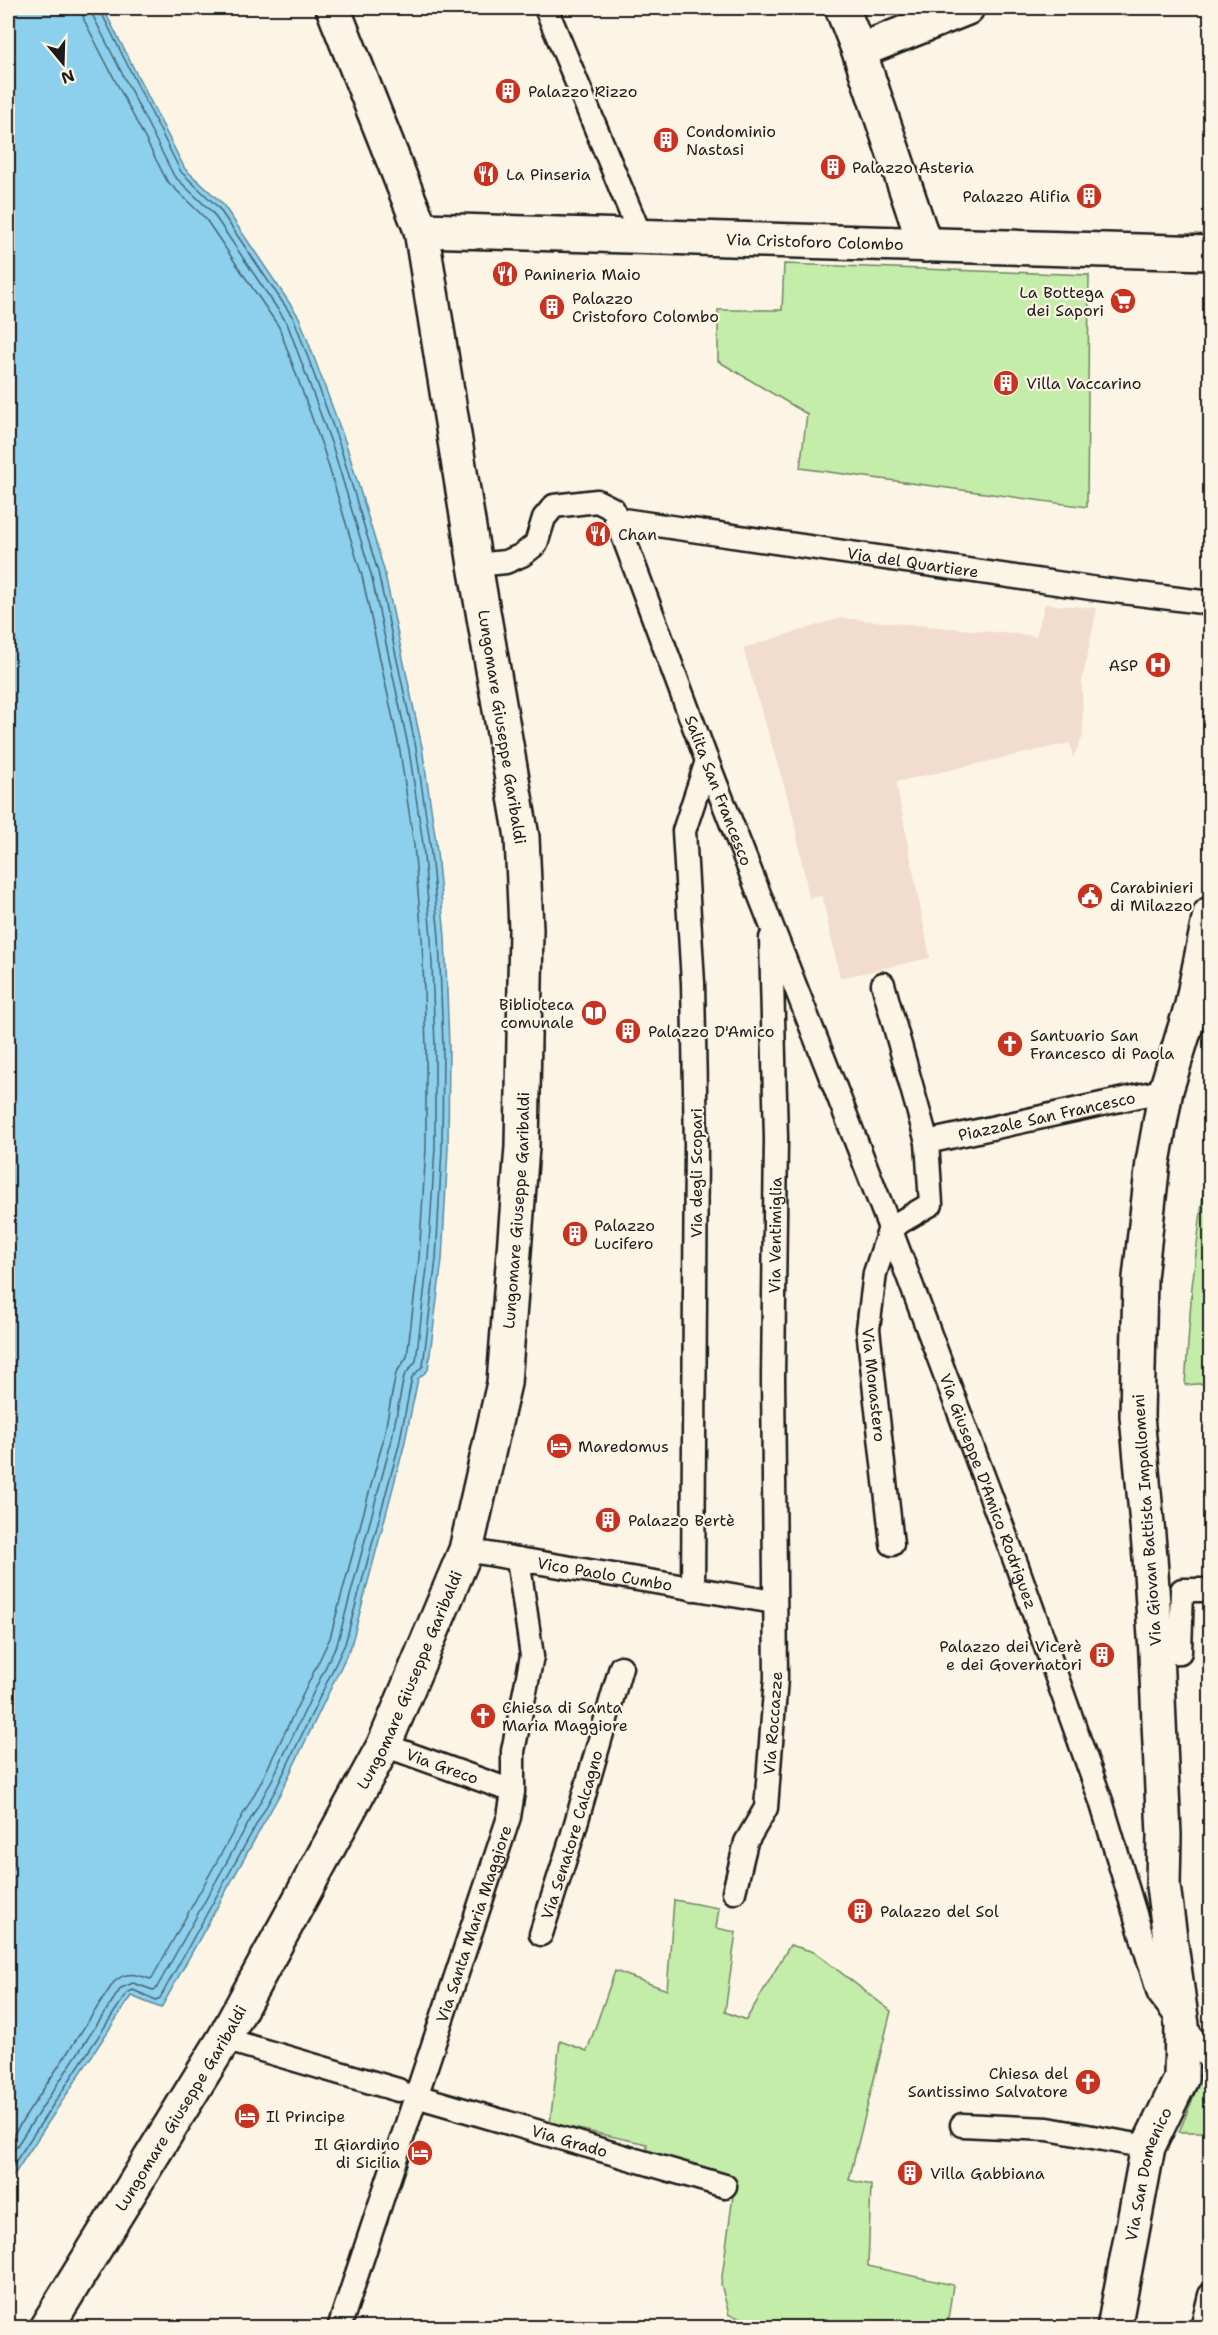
<svg xmlns="http://www.w3.org/2000/svg" width="1218" height="2335" viewBox="0 0 1218 2335" font-family="'Shantell Sans',sans-serif">
	<style>
		.built { fill: #f2dcce }
		.green { fill: #c3eda9; stroke: #708462; stroke-width: 1.5 }
		.water { fill: #8cd0ed; stroke: #5f8899; stroke-width: 1.5 }
		.lines { fill: none; stroke-linecap: round; stroke-linejoin: round }
		.shore { stroke: #496470; stroke-width: 1.5 }
		.street-casing { stroke: #1c1c1c; stroke-width: 27 }
		.secondary-casing { stroke: #1c1c1c; stroke-width: 38 }
		.street { stroke: #fcf5e5; stroke-width: 22 }
		.secondary { stroke: #fcf5e5; stroke-width: 33 }
		.labels { text-anchor: middle; dominant-baseline: central; stroke-width: 4.5; stroke-linejoin: round; paint-order: stroke }
		.poi-label { font-size: 16px; fill: #1c1c1c; stroke: #fcf5e5; text-anchor: start }
		.street-label { font-size: 16px; fill: #1c1c1c; stroke: #fcf5e5 }
	</style>
	<rect width="100%" height="100%" fill="#fcf5e5"/>
	<filter id="ink" filterUnits="userSpaceOnUse"><feTurbulence type="fractalNoise" baseFrequency=".0167" numOctaves="2"/><feDisplacementMap in="SourceGraphic" scale="12" xChannelSelector="R" yChannelSelector="G"/><feConvolveMatrix kernelMatrix="1 2 1 2 8 2 1 2 1" color-interpolation-filters="sRGB"/></filter>
	<g filter="url(#ink)">
		<path class="built" d="M1045,604l52,4 -15,73 1,55 -10,22 -3,-15 -174,39 34,176 -90,20 -18,-82 -13,2 -16,-82 -50,-168 98,-30 195,18z"/>
		<path class="green" d="M784,264l305,11 -2,232 -287,-39 7,-54 -89,-53v-51h64z
			M1204,1186l6,1v196l-25,2 7,-98z
			M674,1900l45,8 -3,20 20,4 -11,80 21,8 44,-75 24,7 77,59 -42,169 22,5 -3,81 85,19 -6,41 -19,-3 -2,5 -149,-1 -48,-12 -8,-31 14,-103 -89,-25 1,-12 -97,-21 10,-82 27,10 28,-80 52,19z
			M1201,2079l9,20v33h-31z"/>
		<path class="water" d="M8,8h95l82,161 37,34 77,114 47,127 38,126 38,177 14,95 9,95 4,109 -1,102 -6,112 -14,110 -10,9 -14,67 -53,200 -70,146 -120,216 -30,-12 -123,188z"/>
		<g class="lines">
			<path class="shore" d="M8,2143l106,-161c12,-11 22,-8 36,-3l2,-1 109,-196 69,-144 53,-197 13,-68 11,-16 12,-99 7,-110v-102l-4,-108 -8,-93 -14,-94 -38,-175 -38,-125 -45,-124 -74,-109 -38,-37 -83,-161 -2,-12
				M8,2159l113,-171 12,-5 20,7 3,-1 113,-203 69,-145 53,-198 13,-67 12,-15 12,-102 7,-111v-102l-4,-108 -8,-94 -14,-94 -38,-176 -38,-126 -46,-125 -75,-111 -38,-36 -81,-160 -2,-8
				M8,2173l119,-180 6,-3 23,10 4,-2 116,-209 69,-145 54,-199 13,-68 11,-11 13,-107 6,-111 1,-102 -4,-109 -9,-94 -14,-95 -38,-176 -38,-126 -46,-127 -76,-112 -37,-35 -82,-164"/>
			<g class="street-casing">
				<g id="street">
					<path d="M546,8l95,229"/>
					<path id="s1" d="M616,519l475,69 119,15"/>
					<path id="s2" d="M475,565l31,-3 16,-7 14,-11 8,-26 10,-12 43,-5 16,8 94,252 183,467 127,338 84,235 58,193 51,66"/>
					<path d="M883,984l44,158"/>
					<path id="s3" d="M890,1228l41,-24 -4,-62 239,-52"/>
					<path id="s4" d="M890,1228l-15,45 -7,56 24,215"/>
					<path id="s5" d="M518,1559l250,42"/>
					<path d="M693,1589l3,-444 -3,-162 -9,-152 23,-70"/>
					<path d="M1156,1653l24,-1 2,-62h28"/>
					<path id="s6" d="M384,1745l117,42"/>
					<path id="s7" d="M734,1892l12,-50 20,-34 10,-130 -3,-300 3,-240 -5,-200"/>
					<path id="s8" d="M541,1934l31,-97 49,-170"/>
					<path d="M224,2039l174,51"/>
					<path id="s9" d="M416,2096l309,90"/>
					<path d="M962,2125l86,4 100,18"/>
					<path id="s10" d="M339,2328l170,-511 4,-25v-41l19,-95 -14,-97 -52,-9"/>
					<path d="M1202,2328l8,-33"/>
				</g>
			</g>
			<g class="secondary-casing">
				<g id="secondary">
					<path d="M842,8l17,43 66,194"/>
					<path d="M859,51l108,-43"/>
					<path id="s11" d="M421,230l789,23"/>
					<path id="s12" d="M46,2328l178,-289 160,-294 82,-195 38,-167 18,-236 4,-218 -4,-92 -47,-272 -54,-335 -88,-222"/>
					<path id="s13" d="M1114,2328l34,-181 33,-68 1,-54 -19,-139 1,-51 -8,-182 -6,-96 -13,-141 3,-138 13,-116 13,-72 26,-85 18,-91"/>
				</g>
			</g>
			<use href="#street" class="street"/>
			<use href="#secondary" class="secondary"/>
		</g>
	</g>
	<defs>
		<g id="building-disc" transform="scale(1.35)"><circle r="9.5" fill="#c8321e" stroke="#fcf5e5"/><path d="M-4-6H4V6H1V3H-1V6H-4ZM-2.5-4.3h1.7v1.8h-1.7ZM.8-4.3h1.7v1.8H.8ZM-2.5-1h1.7V.8h-1.7ZM.8-1h1.7V.8H.8Z" fill="#fff"/></g>
		<g id="restaurant-disc" transform="scale(1.35)"><circle r="9.5" fill="#c8321e" stroke="#fcf5e5"/><path d="M-5-6h1v4h1v-4h1v4h1v-4h1v5L-1.5 .5V6h-2V.5L-5-1ZM5-6V6H3V1.5H1.5Q1.5-4 5-6Z" fill="#fff"/></g>
		<g id="supermarket-disc" transform="scale(1.35)"><circle r="9.5" fill="#c8321e" stroke="#fcf5e5"/><path d="M-6-5.5h2.5l.6 2H6L4.5 2H-2.5L-4.4-4H-6ZM-1.5 3.2a1.3 1.3 0 1 0 .1 0ZM3 3.2a1.3 1.3 0 1 0 .1 0Z" fill="#fff"/></g>
		<g id="hospital-disc" transform="scale(1.35)"><circle r="9.5" fill="#c8321e" stroke="#fcf5e5"/><path d="M-5-5h3v3.5h4V-5h3V5h-3V1.5h-4V5h-3Z" fill="#fff"/></g>
		<g id="civic-disc" transform="scale(1.35)"><circle r="9.5" fill="#c8321e" stroke="#fcf5e5"/><path d="M-.6-6.5H3V-4.5H.6V-3L4-1V1h2V6H-6V1h2V-1L-.6-3ZM-1.2 2.5V6h2.4V2.5Z" fill="#fff"/></g>
		<g id="library-disc" transform="scale(1.35)"><circle r="9.5" fill="#c8321e" stroke="#fcf5e5"/><path d="M-6-4Q-3-5.5-.7-3.5V5Q-3 3-6 4ZM6-4Q3-5.5 .7-3.5V5Q3 3 6 4Z" fill="#fff"/></g>
		<g id="church-disc" transform="scale(1.35)"><circle r="9.5" fill="#c8321e" stroke="#fcf5e5"/><path d="M-1.2-6h2.4v3.5h3.3v2.4h-3.3V6h-2.4V-.1h-3.3v-2.4h3.3Z" fill="#fff"/></g>
		<g id="hotel-disc" transform="scale(1.35)"><circle r="9.5" fill="#c8321e" stroke="#fcf5e5"/><path d="M-6-4.5h1.5V1H6V5H4.5V3h-9V5H-6ZM-4 0a1.8 1.8 0 1 1 3.6 0ZM.5 0V-2.5h3Q6-2.5 6 0Z" fill="#fff"/></g>
	</defs>
	<g fill-rule="evenodd">
		<use href="#building-disc" x="508" y="91"/>
		<use href="#building-disc" x="666" y="140"/>
		<use href="#building-disc" x="833" y="167"/>
		<use href="#restaurant-disc" x="486" y="174"/>
		<use href="#building-disc" x="1089" y="196"/>
		<use href="#restaurant-disc" x="505" y="274"/>
		<use href="#supermarket-disc" x="1123" y="301"/>
		<use href="#building-disc" x="552" y="307"/>
		<use href="#building-disc" x="1006" y="383"/>
		<use href="#restaurant-disc" x="598" y="534"/>
		<use href="#hospital-disc" x="1158" y="665"/>
		<use href="#civic-disc" x="1090" y="896"/>
		<use href="#library-disc" x="594" y="1013"/>
		<use href="#building-disc" x="628" y="1031"/>
		<use href="#church-disc" x="1010" y="1044"/>
		<use href="#building-disc" x="575" y="1234"/>
		<use href="#hotel-disc" x="559" y="1446"/>
		<use href="#building-disc" x="608" y="1520"/>
		<use href="#building-disc" x="1102" y="1655"/>
		<use href="#church-disc" x="483" y="1716"/>
		<use href="#building-disc" x="860" y="1911"/>
		<use href="#church-disc" x="1088" y="2082"/>
		<use href="#hotel-disc" x="247" y="2116"/>
		<use href="#hotel-disc" x="420" y="2153"/>
		<use href="#building-disc" x="910" y="2173"/>
	</g>
	<g class="labels">
		<g class="poi-label">
			<text x="528" y="91">Palazzo Rizzo</text>
			<text x="686" y="131">Condominio<tspan x="686" dy="18">Nastasi</tspan></text>
			<text x="852" y="167">Palazzo Asteria</text>
			<text x="506" y="174">La Pinseria</text>
			<text x="1070" y="196" text-anchor="end">Palazzo Alifia</text>
			<text x="524" y="274">Panineria Maio</text>
			<text x="1104" y="292" text-anchor="end">La Bottega<tspan x="1104" dy="18">dei Sapori</tspan></text>
			<text x="572" y="298">Palazzo<tspan x="572" dy="18">Cristoforo Colombo</tspan></text>
			<text x="1026" y="383">Villa Vaccarino</text>
			<text x="618" y="534">Chan</text>
			<text x="1138" y="665" text-anchor="end">ASP</text>
			<text x="1110" y="887">Carabinieri<tspan x="1110" dy="18">di Milazzo</tspan></text>
			<text x="574" y="1004" text-anchor="end">Biblioteca<tspan x="574" dy="18">comunale</tspan></text>
			<text x="648" y="1031">Palazzo D'Amico</text>
			<text x="1030" y="1035">Santuario San<tspan x="1030" dy="18">Francesco di Paola</tspan></text>
			<text x="594" y="1225">Palazzo<tspan x="594" dy="18">Lucifero</tspan></text>
			<text x="578" y="1446">Maredomus</text>
			<text x="628" y="1520">Palazzo Bertè</text>
			<text x="1082" y="1646" text-anchor="end">Palazzo dei Vicerè<tspan x="1082" dy="18">e dei Governatori</tspan></text>
			<text x="502" y="1707">Chiesa di Santa<tspan x="502" dy="18">Maria Maggiore</tspan></text>
			<text x="880" y="1911">Palazzo del Sol</text>
			<text x="1068" y="2073" text-anchor="end">Chiesa del<tspan x="1068" dy="18">Santissimo Salvatore</tspan></text>
			<text x="266" y="2116">Il Principe</text>
			<text x="400" y="2144" text-anchor="end">Il Giardino<tspan x="400" dy="18">di Sicilia</tspan></text>
			<text x="930" y="2173">Villa Gabbiana</text>
		</g>
		<g class="street-label">
			<text stroke="none"><textPath href="#s11" startOffset="394">Via Cristoforo Colombo</textPath></text>
			<text stroke="none"><textPath href="#s1" startOffset="300">Via del Quartiere</textPath></text>
			<text transform="translate(502 727) rotate(81)">Lungomare Giuseppe Garibaldi</text>
			<text stroke="none"><textPath href="#s2" startOffset="471">Salita San Francesco</textPath></text>
			<text stroke="none"><textPath href="#s3" startOffset="232">Piazzale San Francesco</textPath></text>
			<text transform="translate(696 1173) rotate(-90)">Via degli Scopari</text>
			<text stroke="none"><textPath href="#s12" startOffset="1230">Lungomare Giuseppe Garibaldi</textPath></text>
			<text stroke="none"><textPath href="#s7" startOffset="664">Via Ventimiglia</textPath></text>
			<text stroke="none"><textPath href="#s4" startOffset="160">Via Monastero</textPath></text>
			<text stroke="none"><textPath href="#s2" startOffset="1222">Via Giuseppe D'Amico Rodriguez</textPath></text>
			<text transform="translate(1147 1520) rotate(-94)">Via Giovan Battista Impallomeni</text>
			<text stroke="none"><textPath href="#s5" startOffset="88">Vico Paolo Cumbo</textPath></text>
			<text stroke="none"><textPath href="#s12" startOffset="744">Lungomare Giuseppe Garibaldi</textPath></text>
			<text stroke="none"><textPath href="#s7" startOffset="176">Via Roccazze</textPath></text>
			<text stroke="none"><textPath href="#s6" startOffset="62">Via Greco</textPath></text>
			<text stroke="none"><textPath href="#s8" startOffset="104">Via Senatore Calcagno</textPath></text>
			<text stroke="none"><textPath href="#s10" startOffset="426">Via Santa Maria Maggiore</textPath></text>
			<text stroke="none"><textPath href="#s12" startOffset="258">Lungomare Giuseppe Garibaldi</textPath></text>
			<text stroke="none"><textPath href="#s9" startOffset="160">Via Grado</textPath></text>
			<text stroke="none"><textPath href="#s13" startOffset="158">Via San Domenico</textPath></text>
		</g>
	</g>
	<rect width="1218" height="2335" fill="none" stroke="#fcf5e5" stroke-width="30"/>
	<rect x="15" y="15" width="1188" height="2305" fill="none" stroke="#1c1c1c" stroke-width="2" filter="url(#ink)"/>
	<g transform="translate(63 63) rotate(161)" stroke="#fcf5e5" stroke-width="4.5" paint-order="stroke">
	<path d="M0-4.5L10 22L0 15L-10 22Z" fill="#1c1c1c"/>
	<text y="-9" font-size="16" font-weight="bold" text-anchor="middle" fill="#1c1c1c">N</text>
	</g>
</svg>
